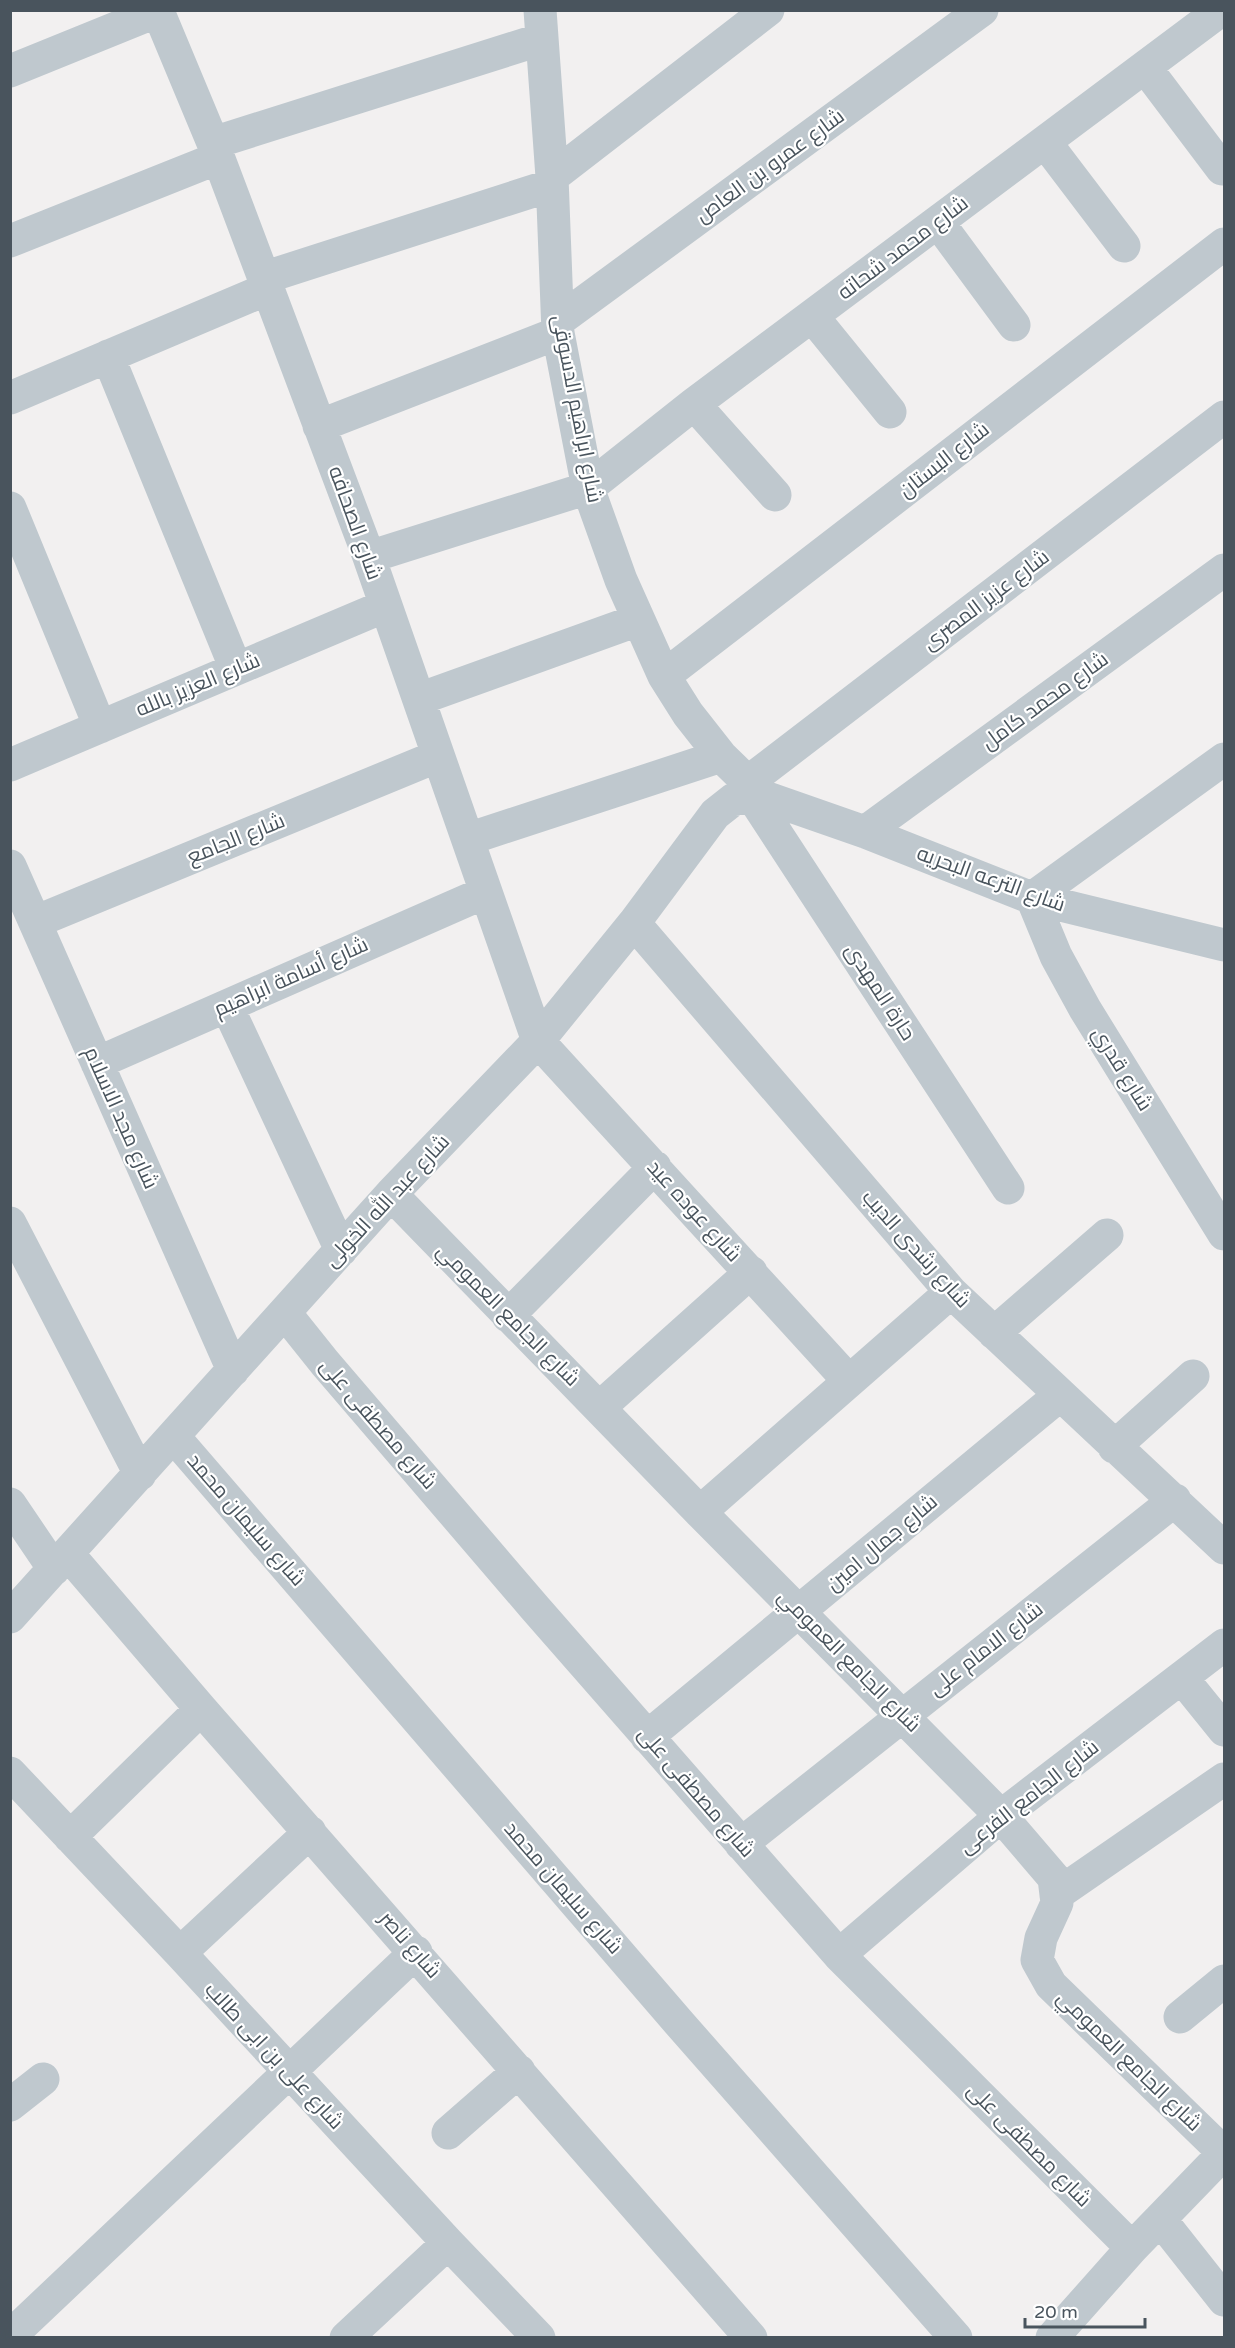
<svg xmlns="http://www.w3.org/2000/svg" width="1235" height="2348" viewBox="0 0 1235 2348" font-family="'Varela Round',Cairo,sans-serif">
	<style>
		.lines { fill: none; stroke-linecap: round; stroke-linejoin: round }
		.minor { stroke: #bfc8ce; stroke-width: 33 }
		.labels { text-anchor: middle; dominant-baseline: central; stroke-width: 4.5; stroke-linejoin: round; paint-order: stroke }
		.street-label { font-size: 21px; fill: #49545d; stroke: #fff }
	</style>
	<rect width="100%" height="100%" fill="#f2f0f0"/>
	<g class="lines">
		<path class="minor" d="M540,10l12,167 6,156 30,155 33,92 43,96 24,38 33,42 41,40
			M1145,67l77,102
			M10,71l148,-60 55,132 156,414 169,484 311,340
			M1045,142l79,104
			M213,143l329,-104
			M552,177l216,-167
			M938,222l76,103
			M10,241l208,-83
			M263,278l289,-93
			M812,316l78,96
			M558,321l424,-311
			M108,356l128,313
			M10,398l257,-109
			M694,404l81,91
			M319,426l239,-93
			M10,508l90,219
			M369,557l219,-69 106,-84 527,-394
			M664,676l560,-432
			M419,699l219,-79
			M1224,759l-192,139 24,58 29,53 139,225
			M10,765l375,-159
			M748,782l476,-365
			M752,796l256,392
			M865,832l359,-262
			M468,839l253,-83
			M10,866l223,504
			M35,922l403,-166
			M634,923l317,369 273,256
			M227,1006l114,244
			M97,1063l389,-171
			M391,1194l309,318 301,304 53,62 3,25 -16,35 -4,22 14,25 173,168
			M10,1223l130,251
			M285,1313l40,50 210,245 304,347 293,293
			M508,1316l147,-149
			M994,1333l113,-98
			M599,1408l152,-136
			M174,1437l506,587 276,314
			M1114,1447l79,-71
			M10,1504l44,65
			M700,1512l251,-220
			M68,1554l133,155 550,629
			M10,1617l381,-423 147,-153 96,-118 81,-109 19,-15 28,-3 103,36 167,66 192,47
			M1182,1678l42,52
			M647,1737l413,-342
			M10,1773l170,180 268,290 91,95
			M70,1837l131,-128
			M741,1844l434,-344
			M1056,1895l168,-116
			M180,1953l130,-121
			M839,1955l162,-139 223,-171
			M1180,2017l44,-36
			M10,2105l33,-26
			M448,2133l71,-62
			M1160,2219l64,81
			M23,2324l393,-372
			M346,2338l102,-95
			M1052,2338l80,-90 92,-95"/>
	</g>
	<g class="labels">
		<g class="street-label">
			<text transform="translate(770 166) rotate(-36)">شارع عمرو بن العاص</text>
			<text transform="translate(903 248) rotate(-37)">شارع محمد شحاته</text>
			<text transform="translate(577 409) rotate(79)">شارع ابراهيم الدسوقى</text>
			<text transform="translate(944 460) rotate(-38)">شارع البستان</text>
			<text transform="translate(355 523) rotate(70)">شارع الصحافه</text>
			<text transform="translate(986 600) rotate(-37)">شارع عزيز المصرى</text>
			<text transform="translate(198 685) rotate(-23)">شارع العزيز بالله</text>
			<text transform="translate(1045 701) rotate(-36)">شارع محمد كامل</text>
			<text transform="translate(236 839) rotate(-22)">شارع الجامع</text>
			<text transform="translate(991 879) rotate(20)">شارع الترعه البحريه</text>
			<text transform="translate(291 977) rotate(-24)">شارع أسامة ابراهيم</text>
			<text transform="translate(880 992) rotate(57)">حارة المهدى</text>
			<text transform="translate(1122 1069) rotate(58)">شارع قدري</text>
			<text transform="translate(121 1118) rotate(66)">شارع مجد الاسلام</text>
			<text transform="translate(387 1201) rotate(-47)">شارع عبد الله الخولى</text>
			<text transform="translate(694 1211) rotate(48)">شارع عوده عيد</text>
			<text transform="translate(916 1249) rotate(48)">شارع رشدى الديب</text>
			<text transform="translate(508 1315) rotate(45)">شارع الجامع العمومي</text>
			<text transform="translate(378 1424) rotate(49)">شارع مصطفى على</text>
			<text transform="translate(246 1520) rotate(49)">شارع سليمان محمد</text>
			<text transform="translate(882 1543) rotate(-40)">شارع جمال امين</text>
			<text transform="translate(986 1649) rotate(-38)">شارع الامام على</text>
			<text transform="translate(849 1661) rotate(45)">شارع الجامع العمومي</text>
			<text transform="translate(696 1792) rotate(49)">شارع مصطفى على</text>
			<text transform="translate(1029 1797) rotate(-38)">شارع الجامع الفرعى</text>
			<text transform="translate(563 1888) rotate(49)">شارع سليمان محمد</text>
			<text transform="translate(410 1945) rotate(49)">شارع ناصر</text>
			<text transform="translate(274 2056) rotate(47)">شارع على بن ابى طالب</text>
			<text transform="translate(1129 2061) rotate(44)">شارع الجامع العمومي</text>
			<text transform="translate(1029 2145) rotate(45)">شارع مصطفى على</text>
		</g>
	</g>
	<rect width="1235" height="2348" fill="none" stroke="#49545d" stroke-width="24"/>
	<path d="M1025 2318v9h120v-9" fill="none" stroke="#49545d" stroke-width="3"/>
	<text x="1034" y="2318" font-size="18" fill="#49545d" stroke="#ffffff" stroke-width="4.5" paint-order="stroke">20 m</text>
</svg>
